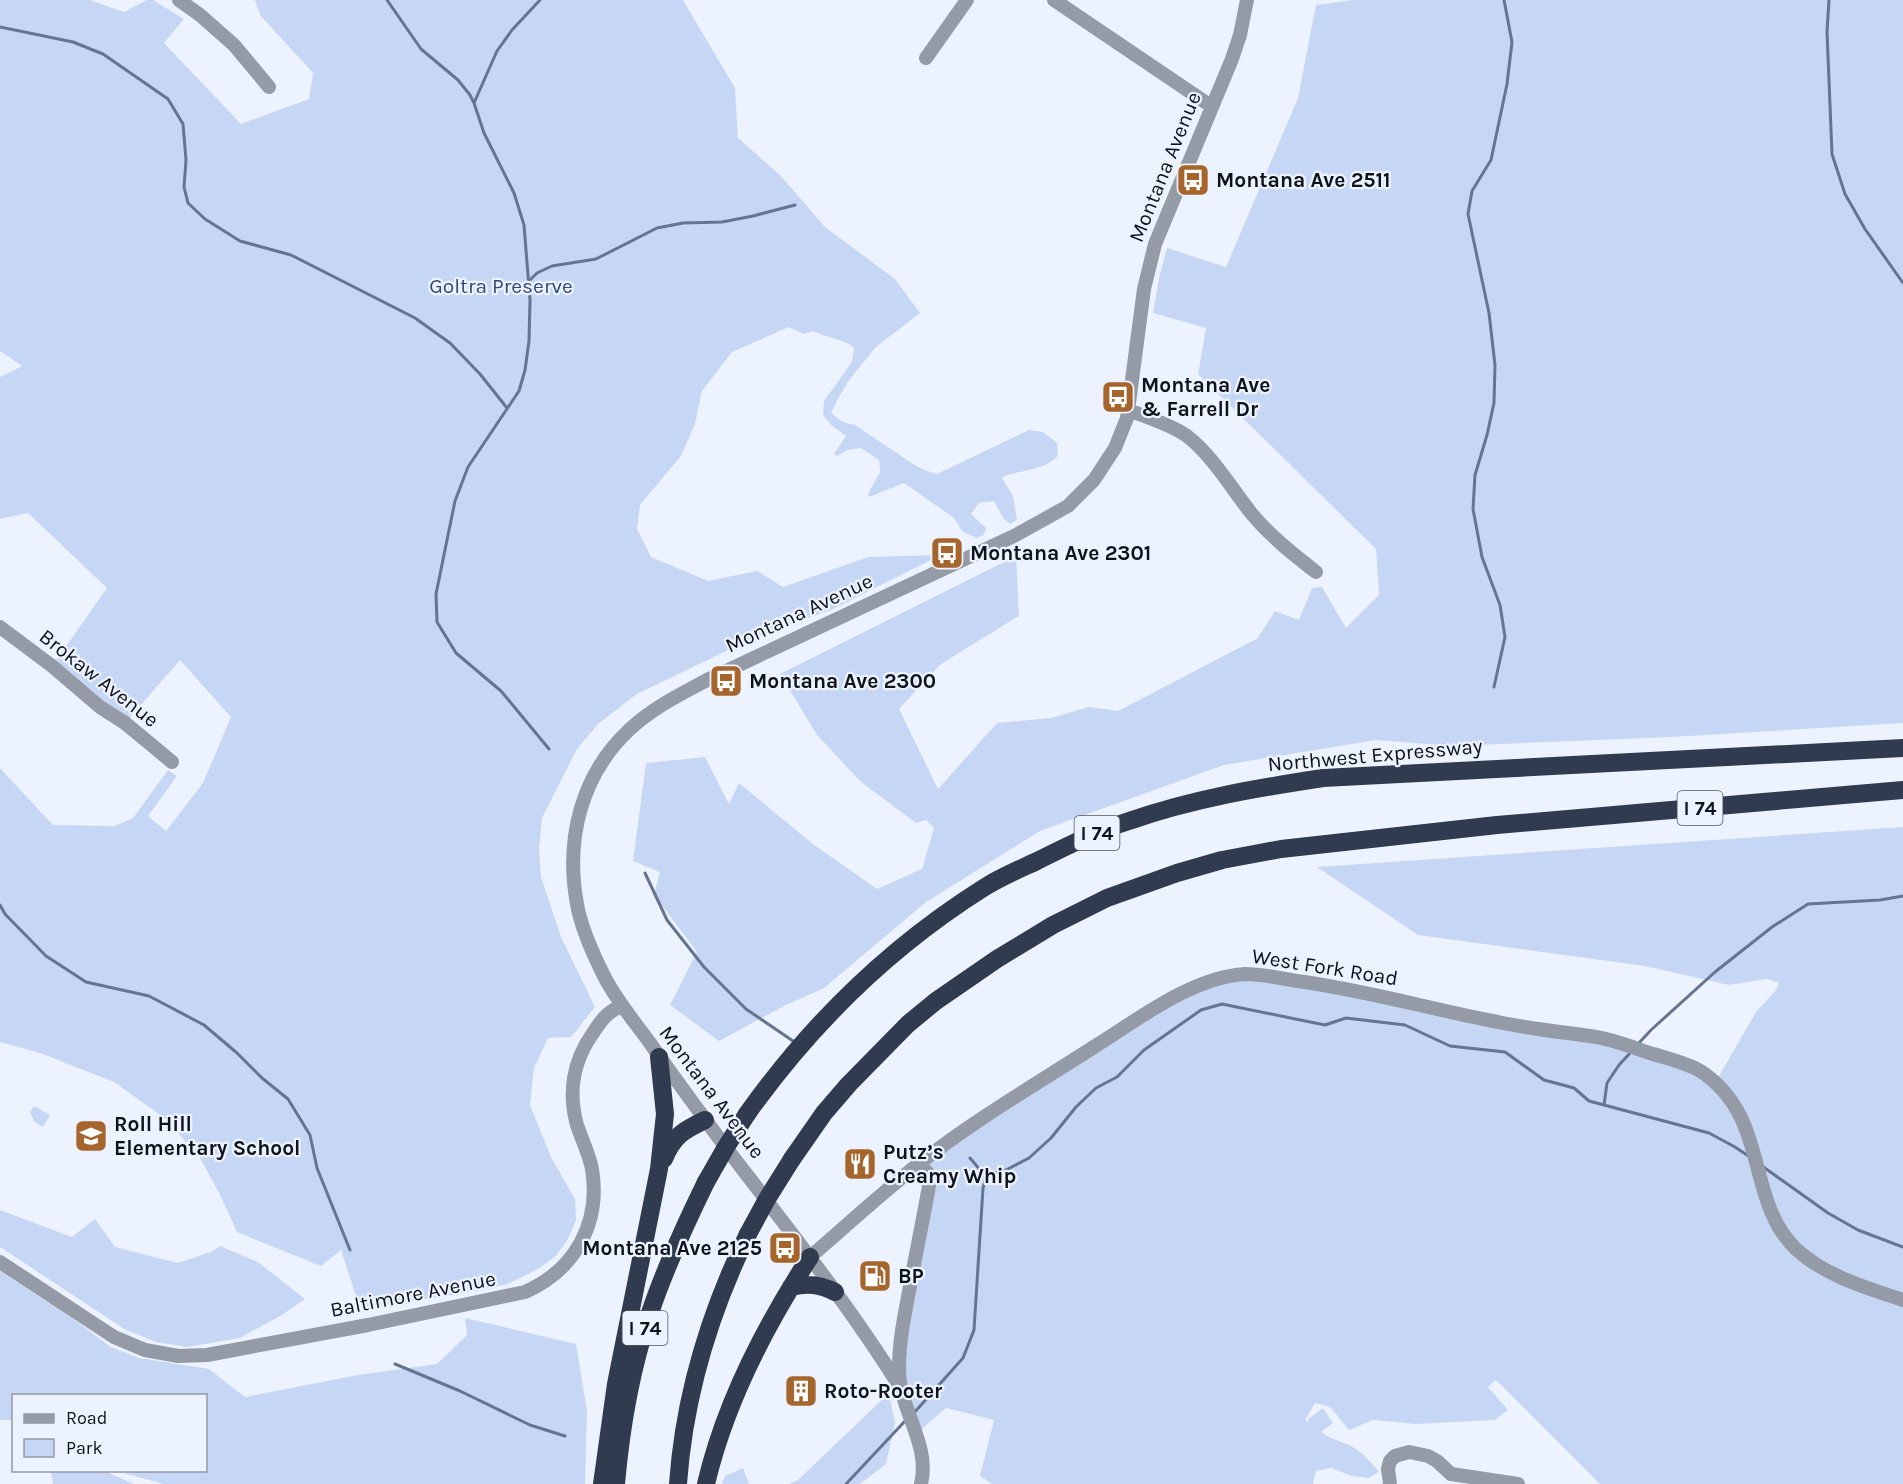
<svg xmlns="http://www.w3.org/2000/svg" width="1903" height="1484" viewBox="0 0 1903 1484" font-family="Karla,sans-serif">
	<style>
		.green { fill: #c6d7f6 }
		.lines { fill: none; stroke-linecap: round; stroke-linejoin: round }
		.stream { stroke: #647491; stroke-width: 3 }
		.minor { stroke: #959ba6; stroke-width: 14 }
		.highway { stroke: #303b50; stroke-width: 18 }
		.highway-bridge { stroke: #303b50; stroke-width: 18 }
		.labels { text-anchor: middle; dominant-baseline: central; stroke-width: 4.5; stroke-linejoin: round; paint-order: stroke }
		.shield { fill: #edf3fe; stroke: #51565f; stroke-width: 1.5 }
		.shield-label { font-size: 20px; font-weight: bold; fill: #0e121b }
		.street-label { font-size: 21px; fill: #0e121b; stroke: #edf3fe }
		.poi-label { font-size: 21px; font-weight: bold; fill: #0e121b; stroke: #edf3fe; text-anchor: start }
		.park-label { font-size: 21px; fill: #2f497c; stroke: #edf3fe }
	</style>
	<rect width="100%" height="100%" fill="#edf3fe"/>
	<path class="green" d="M 0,0 L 90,0 L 124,12 L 147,0 L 153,0 L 184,19 L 164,43 L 241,124 L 309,99 L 313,73 L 260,15 L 255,0 L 683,0 L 735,88 L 738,138 L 780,175 L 825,227 L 895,279 L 920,313 L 876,347 L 849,380 L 838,399 L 831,413 L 843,422 L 855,425 L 913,464 L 924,470 L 937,474 L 1029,430 L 1043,432 L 1057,443 L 1058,456 C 1041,473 1021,468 1002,478 L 1013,496 L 1017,520 L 1010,524 L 1003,518 L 994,501 L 979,503 L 971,514 L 986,528 L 984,535 L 976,538 L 962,531 L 954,518 L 904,483 L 869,497 L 868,494 L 880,472 L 879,460 L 861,448 L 848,450 L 837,456 L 834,454 L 846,436 L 831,425 L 823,415 L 824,401 L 852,362 L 854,348 C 845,339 826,338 813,331 L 803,334 L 789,327 L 732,352 L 702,391 L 695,424 L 681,456 L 640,505 L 637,529 L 651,557 L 708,581 L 757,571 L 783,587 L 868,557 L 941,555 L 833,609 L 747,641 L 637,694 L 598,724 L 577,749 L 542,818 L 539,850 L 541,877 L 561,937 L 595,1007 L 571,1037 L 548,1038 L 534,1068 L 530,1105 L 551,1157 L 575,1199 L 576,1220 L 568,1239 L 556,1256 L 538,1269 L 508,1284 L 460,1294 L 396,1303 L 361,1311 L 341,1250 L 321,1266 L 237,1232 L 220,1195 L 199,1156 L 163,1117 L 114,1082 L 40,1053 L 0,1042 L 0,768 L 53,825 L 115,826 L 133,818 L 168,770 L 177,776 L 148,816 L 166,831 L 203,783 L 231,717 L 180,660 L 125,723 L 52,666 L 107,588 L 28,513 L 0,519 L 0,377 L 22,366 L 0,351 Z
		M 1353,0 L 1903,0 L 1903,723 L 1673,737 L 1452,746 L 1376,740 L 1224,765 L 1040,831 L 926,902 L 824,988 L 784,1006 L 719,1041 L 670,1005 L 697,952 L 654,895 L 660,872 L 633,861 L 646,763 L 705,757 L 729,804 L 739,783 L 813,844 L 877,889 L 922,869 L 934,828 L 926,820 L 916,823 L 861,782 L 817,735 L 780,674 L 1016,556 L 1019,616 L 941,664 L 899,709 L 938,789 L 997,723 L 1051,718 L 1089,707 L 1118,711 L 1258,638 L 1275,611 L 1299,620 L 1312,588 L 1322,587 L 1346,628 L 1379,595 L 1376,549 L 1198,374 L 1206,328 L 1153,313 L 1159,278 L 1167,248 L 1226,267 L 1298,98 L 1316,5 Z
		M 1903,827 L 1903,1484 L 1600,1484 L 1496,1380 L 1488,1387 L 1508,1410 L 1495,1420 L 1416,1424 L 1373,1420 L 1349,1430 L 1330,1407 L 1315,1403 L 1305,1420 L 1310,1423 L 1308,1419 L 1323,1408 L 1333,1423 L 1321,1432 C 1330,1439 1341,1441 1351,1446 C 1362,1452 1371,1462 1379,1472 L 1369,1478 L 1352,1476 L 1331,1468 L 1316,1471 L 1313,1484 L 992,1484 L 980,1476 L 994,1420 L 946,1408 L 916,1434 L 900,1387 L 929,1186 L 920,1163 L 1195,987 L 1244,974 L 1582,1036 L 1687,1065 L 1715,1083 L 1756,1012 L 1776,990 L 1779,983 L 1767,979 L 1729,985 L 1645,966 L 1418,935 L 1317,867 Z
		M 34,1106 L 50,1115 L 43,1127 L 34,1121 L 30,1112 Z
		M 0,1210 L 72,1237 L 95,1219 L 115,1247 L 178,1263 L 213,1251 L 220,1246 L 258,1262 L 305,1299 L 282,1315 L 240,1338 L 187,1347 L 156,1342 L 126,1330 L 0,1247 Z
		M 0,1271 L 72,1318 L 111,1347 L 139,1358 L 209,1369 L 245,1397 L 358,1375 L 437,1364 L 467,1335 L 465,1318 L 576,1344 L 587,1411 L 585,1484 L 164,1484 L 127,1474 L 123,1471 L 206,1470 L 206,1396 L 14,1396 L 13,1420 L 0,1420 Z
		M 889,1393 L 895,1423 L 886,1464 L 860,1484 L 789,1484 L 798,1480 Z
		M 743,1468 L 749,1484 L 722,1484 L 725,1476 Z
		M 51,1471 L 108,1471 L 111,1474 L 134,1484 L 53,1484 Z"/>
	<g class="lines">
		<path class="stream" d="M 387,0 L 421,49 L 458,80 L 470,95 L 474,103 L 484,133 L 514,193 L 524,225 L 530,300 L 529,341 L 525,370 L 519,391 L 468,467 L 455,501 L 436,594 L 437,622 L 456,653 L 501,691 L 549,749
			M 1829,0 L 1827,32 L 1832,154 L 1845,194 L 1865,229 L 1903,283
			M 0,27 L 73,42 L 103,54 L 168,99 L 183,124 L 186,160 L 184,187 L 188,203 L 205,219 L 240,241 L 291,255 L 415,318 L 450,343 L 480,374 L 507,408
			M 474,103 L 497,51 L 512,30 L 540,0
			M 530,280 L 537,273 L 552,266 L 596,259 L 657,228 L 683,223 L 722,222 L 753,216 L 795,205
			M 1494,687 L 1505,637 L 1500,605 L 1482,557 L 1473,509 L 1475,475 L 1487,435 L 1494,403 L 1495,365 L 1489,313 L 1468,214 L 1472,191 L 1491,160 L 1507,84 L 1512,42 L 1504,0
			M 645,873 L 667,920 L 704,967 L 746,1009 L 793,1041
			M 0,905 L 5,914 L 46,956 L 86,982 L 149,996 L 204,1025 L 237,1053 L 262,1078 L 288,1099 L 310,1135 L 317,1168 L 350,1250
			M 1638,1044 L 1651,1030 L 1715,972 L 1772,927 L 1808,904 L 1880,900 L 1903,896
			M 1604,1105 L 1607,1083 L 1619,1065 L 1632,1051
			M 970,1158 L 986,1177
			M 1762,1166 L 1828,1213 L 1858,1230 L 1903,1247
			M 395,1364 L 460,1391 L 530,1425 L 565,1436
			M 913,1414 L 963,1358 L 974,1330 L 983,1188 L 986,1177 L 994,1173 L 1006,1170 L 1029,1158 L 1051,1138 L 1076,1107 L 1096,1088 L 1117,1077 L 1144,1050 L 1201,1010 L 1222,1004 L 1325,1025 L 1346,1018 L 1405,1025 L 1450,1046 L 1505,1052 L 1544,1080 L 1574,1088 L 1589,1101 L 1709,1133 L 1735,1147 L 1750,1157
			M 846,1484 L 906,1420"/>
		<path class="minor" d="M 179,0 L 200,15 L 234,45 L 269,87
			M 1054,0 L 1211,106
			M 926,58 L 967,0
			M 1129,410 C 1148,418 1170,424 1187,436 C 1212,455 1232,489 1251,513 C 1270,536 1293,554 1316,572
			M 0,627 L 52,666 L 100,707 L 125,723 L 172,762
			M 920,1163 L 927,1172 L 929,1186 C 923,1220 916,1253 910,1286 C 905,1313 899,1340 899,1368 C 898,1408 931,1444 921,1484
			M 810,1257 C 847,1225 883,1192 921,1162 C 976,1119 1038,1083 1097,1045 C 1140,1018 1193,977 1245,974 C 1262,974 1280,978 1297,981 C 1365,990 1430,1009 1498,1022 C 1530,1029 1563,1032 1596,1037 C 1615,1040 1634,1048 1653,1054 C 1669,1059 1688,1063 1702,1072 C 1770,1118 1745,1200 1796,1249 C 1825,1276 1867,1288 1903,1300
			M 0,1262 L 114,1337 L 145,1350 L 178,1356 L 207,1355 L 368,1325 L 525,1292 C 575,1270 601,1223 592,1169 C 589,1154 582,1140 577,1125 C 568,1093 573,1061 593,1033 C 597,1027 601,1020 607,1015 C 611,1011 617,1008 622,1005
			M 900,1387 C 848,1304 787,1227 727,1149 C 701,1114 675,1079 650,1043 C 634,1021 616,1000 604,976 C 593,954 581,928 577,904 C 565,840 581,775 629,730 C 652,708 681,694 709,679 L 1016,535 L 1068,506 L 1094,480 L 1115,448 L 1127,418 L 1144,289 L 1155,244 L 1232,59 L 1240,35 L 1247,0
			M 1390,1484 L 1388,1469 L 1390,1461 L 1395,1456 L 1409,1452 L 1428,1456 L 1437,1461 L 1451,1474 L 1518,1484"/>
		<path class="highway" d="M 747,1114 C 811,1024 891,946 985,887 C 1001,877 1020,869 1037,861 C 1067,846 1097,831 1129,821 C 1192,799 1257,788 1323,778 L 1903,748
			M 664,1159 C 673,1136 684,1130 705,1120
			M 792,1159 L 824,1113 L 849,1084 L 908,1024 L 936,1001 L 997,959 L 1053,925 L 1107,898 L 1177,873 L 1222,860 L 1281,849 L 1497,825 L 1903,790
			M 791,1287 C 807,1283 820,1284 835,1292
			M 602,1484 L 616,1384 L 659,1169 L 665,1114 L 659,1057
			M 616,1484 C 621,1427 631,1368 650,1313 C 665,1268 685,1225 706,1182
			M 678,1484 C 684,1398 710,1312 748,1234
			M 706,1484 C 725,1403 765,1326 810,1257"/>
		<path class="highway-bridge" d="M 706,1182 L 726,1147 L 747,1114
			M 748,1234 L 767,1199 L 792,1159"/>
	</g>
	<defs>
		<g id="bus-square" transform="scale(1.725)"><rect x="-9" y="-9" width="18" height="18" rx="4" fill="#a5652d" stroke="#edf3fe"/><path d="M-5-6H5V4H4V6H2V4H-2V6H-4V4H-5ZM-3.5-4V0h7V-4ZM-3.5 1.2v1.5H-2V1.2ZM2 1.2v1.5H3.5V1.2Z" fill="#fff"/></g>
		<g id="school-square" transform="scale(1.725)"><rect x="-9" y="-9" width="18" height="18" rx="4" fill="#a5652d" stroke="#edf3fe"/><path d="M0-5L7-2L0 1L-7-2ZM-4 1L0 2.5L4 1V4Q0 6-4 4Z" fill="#fff"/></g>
		<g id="restaurant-square" transform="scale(1.725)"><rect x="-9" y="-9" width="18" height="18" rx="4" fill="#a5652d" stroke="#edf3fe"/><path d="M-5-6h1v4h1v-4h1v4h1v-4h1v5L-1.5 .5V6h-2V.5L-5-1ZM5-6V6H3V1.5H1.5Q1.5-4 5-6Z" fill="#fff"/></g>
		<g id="fuel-square" transform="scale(1.725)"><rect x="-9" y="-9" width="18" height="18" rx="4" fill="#a5652d" stroke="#edf3fe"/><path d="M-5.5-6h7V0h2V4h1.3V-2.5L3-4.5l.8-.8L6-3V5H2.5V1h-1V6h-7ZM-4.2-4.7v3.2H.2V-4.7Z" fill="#fff"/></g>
		<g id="building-square" transform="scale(1.725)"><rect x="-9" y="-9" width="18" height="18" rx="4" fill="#a5652d" stroke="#edf3fe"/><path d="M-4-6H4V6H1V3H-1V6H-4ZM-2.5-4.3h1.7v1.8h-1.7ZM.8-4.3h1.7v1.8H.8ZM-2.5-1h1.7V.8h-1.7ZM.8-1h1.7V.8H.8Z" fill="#fff"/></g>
	</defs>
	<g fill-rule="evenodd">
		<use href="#bus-square" x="1193" y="180"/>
		<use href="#bus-square" x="1118" y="397"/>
		<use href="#bus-square" x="947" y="553"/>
		<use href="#bus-square" x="726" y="681"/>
		<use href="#school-square" x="91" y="1136"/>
		<use href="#restaurant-square" x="860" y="1164"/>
		<use href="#bus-square" x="785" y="1248"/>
		<use href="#fuel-square" x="875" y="1276"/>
		<use href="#building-square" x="801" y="1391"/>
	</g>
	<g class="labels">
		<g class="shield">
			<rect x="1677.5" y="791" width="45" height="34" rx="4.5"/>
			<rect x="1074.5" y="816" width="45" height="34" rx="4.5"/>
			<rect x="622.5" y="1311" width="45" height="34" rx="4.5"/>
		</g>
		<g class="shield-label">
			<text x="1700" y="808">I 74</text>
			<text x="1097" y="833">I 74</text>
			<text x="645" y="1328">I 74</text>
		</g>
		<g class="street-label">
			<text transform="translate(1165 167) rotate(-68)">Montana Avenue</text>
			<text transform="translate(799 613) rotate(-25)">Montana Avenue</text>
			<text transform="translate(99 678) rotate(38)">Brokaw Avenue</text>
			<text transform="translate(1375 755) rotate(-5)">Northwest Expressway</text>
			<text transform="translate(1325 967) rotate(9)">West Fork Road</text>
			<text transform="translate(712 1092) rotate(53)">Montana Avenue</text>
			<text transform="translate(413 1294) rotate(-11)">Baltimore Avenue</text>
		</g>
		<g class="poi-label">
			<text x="1216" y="180">Montana Ave 2511</text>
			<text x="1141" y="385">Montana Ave<tspan x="1141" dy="24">&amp; Farrell Dr</tspan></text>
			<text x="970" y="553">Montana Ave 2301</text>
			<text x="749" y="681">Montana Ave 2300</text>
			<text x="114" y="1124">Roll Hill<tspan x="114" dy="24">Elementary School</tspan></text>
			<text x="883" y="1152">Putz’s<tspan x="883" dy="24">Creamy Whip</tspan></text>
			<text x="762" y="1248" text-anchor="end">Montana Ave 2125</text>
			<text x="898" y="1276">BP</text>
			<text x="824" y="1391">Roto-Rooter</text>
		</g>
		<g class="park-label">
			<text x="501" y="286">Goltra Preserve</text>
		</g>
	</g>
	<rect x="12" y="1394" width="195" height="78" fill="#edf3fe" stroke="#9499a3" stroke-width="1.5"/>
	<rect x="24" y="1414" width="30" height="9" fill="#959ba6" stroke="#9499a3" stroke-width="1.5"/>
	<text x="66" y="1424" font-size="18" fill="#0e121b">Road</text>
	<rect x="24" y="1439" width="30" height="18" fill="#c6d7f6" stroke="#9499a3" stroke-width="1.5"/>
	<text x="66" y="1454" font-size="18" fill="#0e121b">Park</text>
</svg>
